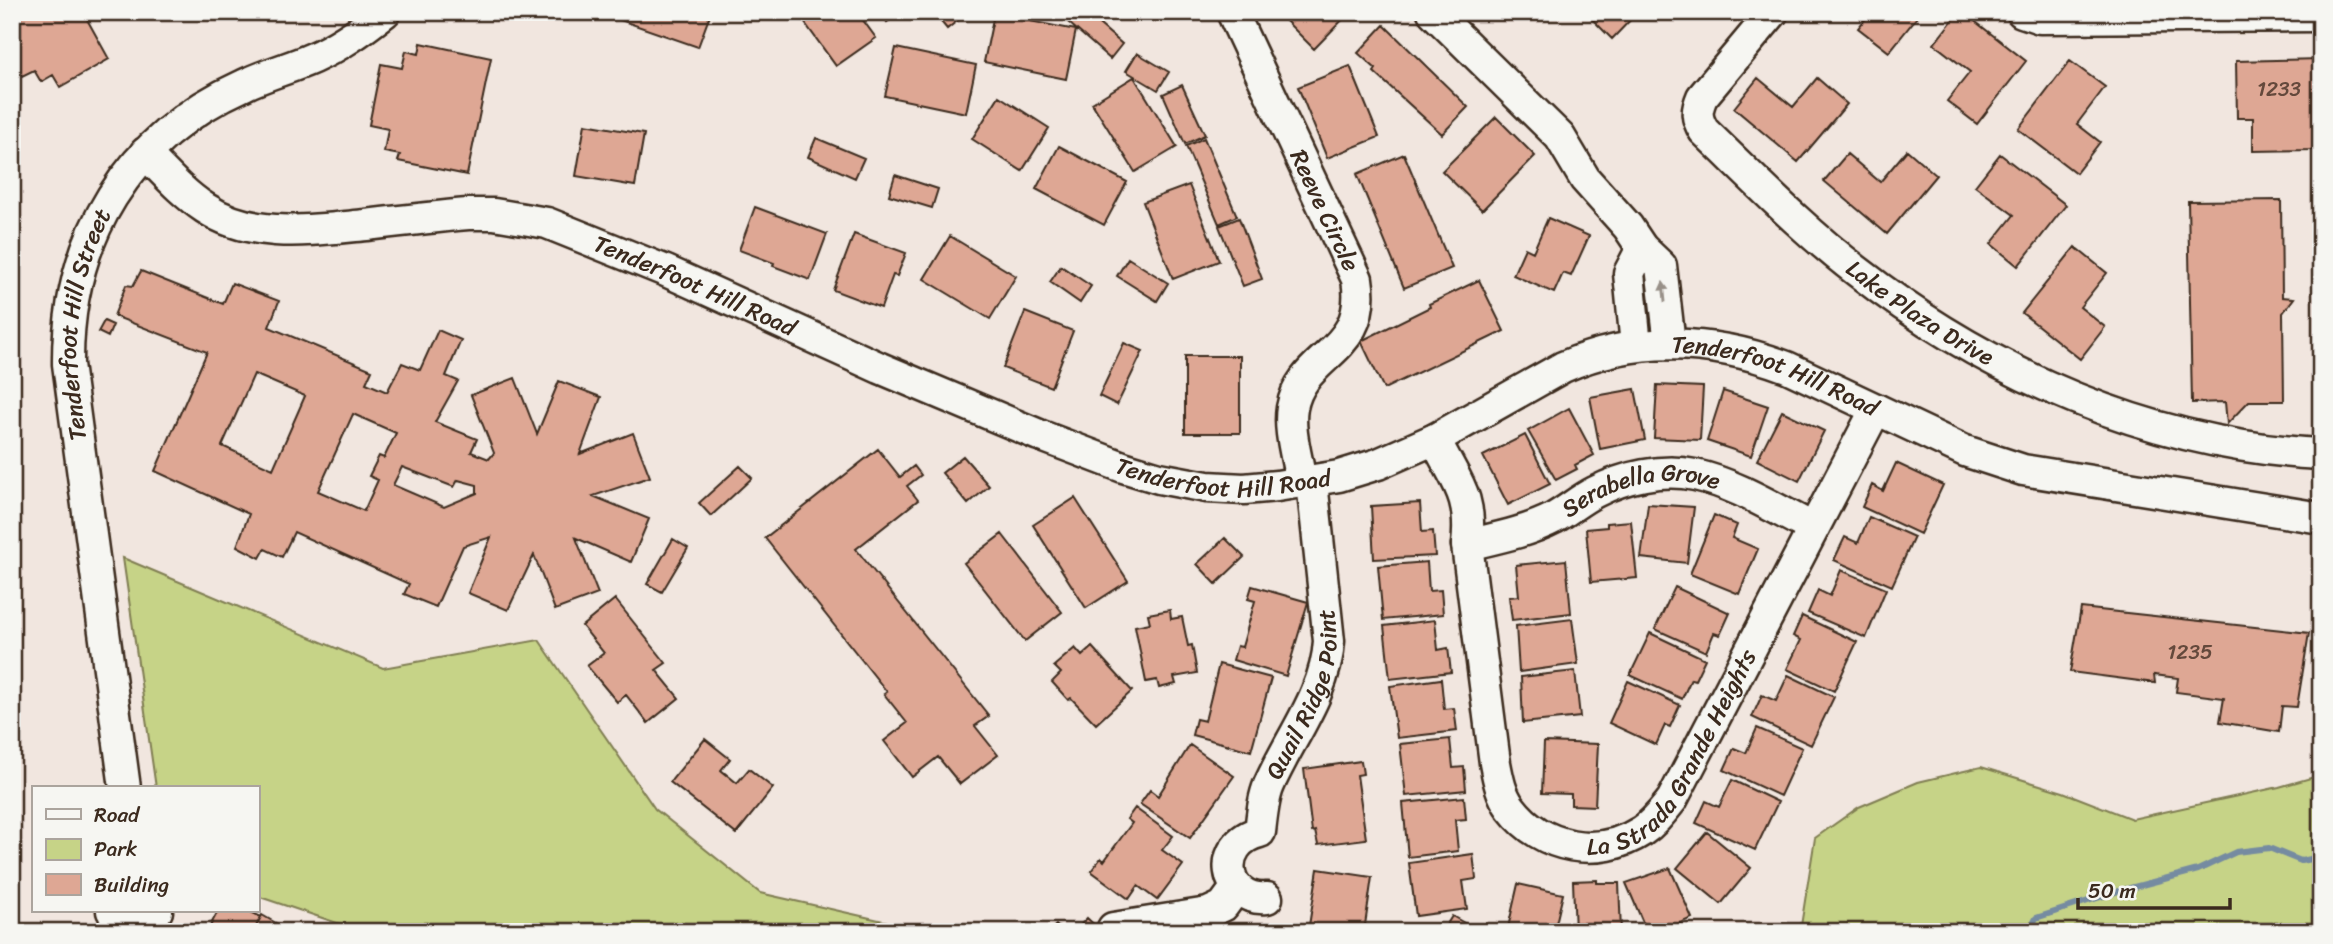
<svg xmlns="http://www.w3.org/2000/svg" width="2333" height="944" viewBox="0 0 2333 944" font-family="Sriracha,sans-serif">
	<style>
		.green { fill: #c6d387; stroke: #807e52; stroke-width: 2 }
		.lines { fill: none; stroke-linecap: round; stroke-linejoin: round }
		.stream { stroke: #758ba1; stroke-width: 6 }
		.building { fill: #dea794; stroke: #3b2a1e; stroke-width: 2; fill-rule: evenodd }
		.minor-casing { stroke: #3b2a1e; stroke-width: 35 }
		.minor { stroke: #f6f6f2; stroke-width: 30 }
		.oneway { fill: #989088 }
		.labels { text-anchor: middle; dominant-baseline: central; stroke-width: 6; stroke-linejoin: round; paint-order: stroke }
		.number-label { font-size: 21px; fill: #64493c }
		.street-label { font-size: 24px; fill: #3b2a1e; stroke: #f6f6f2 }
	</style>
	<rect width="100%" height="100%" fill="#f1e6df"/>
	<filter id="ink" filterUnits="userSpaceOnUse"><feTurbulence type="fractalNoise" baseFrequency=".0143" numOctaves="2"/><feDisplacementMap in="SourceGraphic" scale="14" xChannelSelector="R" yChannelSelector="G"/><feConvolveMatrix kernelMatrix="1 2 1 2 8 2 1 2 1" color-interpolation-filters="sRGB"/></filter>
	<g filter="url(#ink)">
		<path class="green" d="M 123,558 L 383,668 L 539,640 L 655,809 L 760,893 L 932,932 L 357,932 L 346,926 L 257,896 L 257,788 L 156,788 Z
			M 1981,767 L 2063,792 L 2132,819 L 2279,787 L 2321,775 L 2321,932 L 1800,932 L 1815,838 L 1859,807 L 1918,782 Z"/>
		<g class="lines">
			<path class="stream" d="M 2029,932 L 2036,918 L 2119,891 L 2198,870 L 2236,852 L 2269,848 L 2301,861 L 2321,857"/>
		</g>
		<path class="building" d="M 12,12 L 83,12 L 109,59 L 60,87 L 53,75 L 41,82 L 34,70 L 22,76 L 12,59 Z
			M 623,12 L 711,12 L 698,47 L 620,20 Z
			M 797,12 L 857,12 L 876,38 L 836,66 Z
			M 880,12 L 901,12 L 887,22 Z
			M 933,12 L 959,12 L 962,17 L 947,29 Z
			M 1065,12 L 1085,12 L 1122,44 L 1110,59 L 1061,16 Z
			M 1277,12 L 1350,12 L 1314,49 Z
			M 1585,12 L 1638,12 L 1612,39 Z
			M 1871,12 L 1921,12 L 1889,52 L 1858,28 Z
			M 1959,12 L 1963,12 L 2026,61 L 1977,124 L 1947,101 L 1970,72 L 1934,44 Z
			M 994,14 L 1076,30 L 1066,79 L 984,62 Z
			M 1384,25 L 1468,107 L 1442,134 L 1374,72 L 1376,69 L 1358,53 Z
			M 421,43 L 491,58 L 467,175 L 398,161 L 400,155 L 384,152 L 388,129 L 369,125 L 381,64 L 402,68 L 406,51 L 419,54 Z
			M 896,48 L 976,65 L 966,113 L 885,96 Z
			M 1137,53 L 1169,72 L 1158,90 L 1126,71 Z
			M 2321,59 L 2321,122 L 2315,122 L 2316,150 L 2253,151 L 2253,118 L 2237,118 L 2236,61 Z
			M 2070,61 L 2105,87 L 2077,124 L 2100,142 L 2076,173 L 2018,129 Z
			M 1350,66 L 1379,137 L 1327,158 L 1298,87 Z
			M 1134,77 L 1177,147 L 1135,172 L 1092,103 Z
			M 1758,78 L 1793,107 L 1817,78 L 1847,104 L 1798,162 L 1734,108 Z
			M 1182,85 L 1205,135 L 1185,144 L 1163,94 Z
			M 999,96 L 1049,128 L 1022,171 L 972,139 Z
			M 1496,117 L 1535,156 L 1482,210 L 1442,171 Z
			M 585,124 L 644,134 L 635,186 L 576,176 Z
			M 816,138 L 864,158 L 855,178 L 808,157 Z
			M 1204,138 L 1237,216 L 1219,224 L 1186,146 Z
			M 1059,146 L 1127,182 L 1104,225 L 1036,189 Z
			M 1907,150 L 1936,175 L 1887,234 L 1824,181 L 1847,154 L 1880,182 Z
			M 1404,154 L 1452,268 L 1404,288 L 1357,174 Z
			M 2000,154 L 2066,205 L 2018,266 L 1991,244 L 2014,215 L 1975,186 Z
			M 895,175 L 938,189 L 932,208 L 889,195 Z
			M 1189,185 L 1219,261 L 1173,279 L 1143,202 Z
			M 2281,200 L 2282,297 L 2294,298 L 2283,313 L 2284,401 L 2249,401 L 2227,424 L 2225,402 L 2192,403 L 2188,201 Z
			M 755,207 L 827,234 L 810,280 L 773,266 L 774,263 L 739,250 Z
			M 1239,218 L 1262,279 L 1243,286 L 1219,226 Z
			M 1548,218 L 1589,236 L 1571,276 L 1563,273 L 1554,293 L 1513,275 L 1525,248 L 1533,252 Z
			M 854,234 L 906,253 L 897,276 L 893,275 L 881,308 L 833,290 Z
			M 950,236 L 1016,276 L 990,319 L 924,279 Z
			M 2075,247 L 2107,273 L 2080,307 L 2105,327 L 2080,359 L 2022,313 Z
			M 1128,258 L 1168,283 L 1157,301 L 1117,276 Z
			M 1061,266 L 1091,286 L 1080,303 L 1050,282 Z
			M 141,271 L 223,304 L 232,283 L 279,301 L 269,327 L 372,370 L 366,383 L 387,392 L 402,363 L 420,370 L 438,330 L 461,340 L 446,376 L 458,381 L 435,422 L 477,439 L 471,452 L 489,459 L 494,453 L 471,395 L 515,378 L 537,434 L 559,381 L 601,397 L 580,454 L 633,433 L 650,477 L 593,496 L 649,519 L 631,562 L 576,538 L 598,594 L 555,610 L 534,555 L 508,610 L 468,593 L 491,537 L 463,546 L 436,607 L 404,594 L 409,584 L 294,532 L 282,557 L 265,549 L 260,558 L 237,546 L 249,514 L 155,471 L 207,352 L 114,316 L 126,285 L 133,286 ZM 254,374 L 305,396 L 273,469 L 222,446 ZM 353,414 L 396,433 L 384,458 L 379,456 L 369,476 L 378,480 L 364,511 L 318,491 ZM 402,467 L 454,487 L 458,480 L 477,485 L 477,493 L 444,507 L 393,485 Z
			M 1479,280 L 1504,331 L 1384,389 L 1361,341 L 1430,307 L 1429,304 Z
			M 1025,312 L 1073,331 L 1051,387 L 1003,368 Z
			M 104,321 L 113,325 L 108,337 L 98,332 Z
			M 1124,343 L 1143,351 L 1117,405 L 1099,396 Z
			M 1185,356 L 1240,356 L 1240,433 L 1185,433 Z
			M 1657,385 L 1703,387 L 1700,440 L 1654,438 Z
			M 1635,389 L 1645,440 L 1600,449 L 1590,397 Z
			M 1723,391 L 1768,406 L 1751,456 L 1707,441 Z
			M 1569,408 L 1594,455 L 1575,465 L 1577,469 L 1556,480 L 1528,431 Z
			M 1782,411 L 1824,431 L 1799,481 L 1757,460 Z
			M 1525,435 L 1550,484 L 1508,505 L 1483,456 Z
			M 878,449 L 900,477 L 914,466 L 921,475 L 907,486 L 918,500 L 856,549 L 989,716 L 975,726 L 998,755 L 960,784 L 938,757 L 912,777 L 884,741 L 907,723 L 884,694 L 887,692 L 765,538 Z
			M 963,456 L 989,486 L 968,504 L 942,473 Z
			M 1896,463 L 1943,485 L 1920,534 L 1862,507 L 1872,485 L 1883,491 Z
			M 740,466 L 752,478 L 711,516 L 699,503 Z
			M 1075,498 L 1128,581 L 1086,608 L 1033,525 Z
			M 1420,503 L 1422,532 L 1433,531 L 1435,556 L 1374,559 L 1371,506 Z
			M 1648,504 L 1694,507 L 1687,563 L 1641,558 Z
			M 1714,515 L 1737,525 L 1732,538 L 1758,549 L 1739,594 L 1690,574 Z
			M 1869,517 L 1914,537 L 1892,586 L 1834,560 L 1845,537 L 1858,543 Z
			M 1631,521 L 1637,578 L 1591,582 L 1586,529 L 1607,527 L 1607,523 Z
			M 1002,534 L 1062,612 L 1025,641 L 964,563 Z
			M 1225,538 L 1244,557 L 1216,584 L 1197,564 Z
			M 673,539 L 688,548 L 662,592 L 647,584 Z
			M 1566,560 L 1571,613 L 1512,620 L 1509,597 L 1519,596 L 1516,565 Z
			M 1427,562 L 1429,591 L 1441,590 L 1443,614 L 1383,620 L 1378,566 Z
			M 1841,570 L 1886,589 L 1866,638 L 1808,613 L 1818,590 L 1830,596 Z
			M 1252,586 L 1308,602 L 1286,676 L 1233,660 L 1237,646 L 1242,647 L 1255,601 L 1248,599 Z
			M 1675,587 L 1730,613 L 1720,635 L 1714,633 L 1706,652 L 1655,629 Z
			M 615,599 L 666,663 L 656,670 L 679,698 L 648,723 L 626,695 L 617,702 L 587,666 L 604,653 L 582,626 Z
			M 2081,608 L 2309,633 L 2297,707 L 2282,706 L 2279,732 L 2220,722 L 2224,698 L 2176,692 L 2178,678 L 2154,675 L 2155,683 L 2070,672 Z
			M 1170,610 L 1171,619 L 1182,617 L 1188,646 L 1192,645 L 1197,673 L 1174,677 L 1176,684 L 1159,688 L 1157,680 L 1146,682 L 1135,626 L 1150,623 L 1148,614 Z
			M 1802,616 L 1857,642 L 1834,691 L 1787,669 L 1801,640 L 1793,636 Z
			M 1572,619 L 1578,664 L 1519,672 L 1516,626 Z
			M 1435,620 L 1438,650 L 1448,648 L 1451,672 L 1390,679 L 1384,626 Z
			M 1650,633 L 1705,659 L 1695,680 L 1691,679 L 1682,699 L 1630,675 Z
			M 1092,647 L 1132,691 L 1096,724 L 1071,698 L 1068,700 L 1052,682 L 1061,673 L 1054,666 L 1075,648 L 1082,656 Z
			M 1219,664 L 1271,678 L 1251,751 L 1192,735 L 1196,719 L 1205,721 Z
			M 1575,671 L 1580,717 L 1523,723 L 1521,677 Z
			M 1788,675 L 1834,697 L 1811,745 L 1752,717 L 1762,695 L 1776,701 Z
			M 1441,679 L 1444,709 L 1454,708 L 1457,731 L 1397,738 L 1390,686 Z
			M 1628,681 L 1680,705 L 1670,727 L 1665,725 L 1656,745 L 1609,723 Z
			M 1757,728 L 1802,748 L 1780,796 L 1724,770 L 1734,748 L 1746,753 Z
			M 705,739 L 730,759 L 721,770 L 737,783 L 749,769 L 773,788 L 736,834 L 670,782 Z
			M 1450,739 L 1453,768 L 1464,767 L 1466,790 L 1406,796 L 1400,744 Z
			M 1544,742 L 1598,744 L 1595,806 L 1571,805 L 1571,794 L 1542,793 Z
			M 1190,745 L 1234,776 L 1190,838 L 1140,804 L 1150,790 L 1158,796 Z
			M 1361,761 L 1363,774 L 1357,775 L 1366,839 L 1318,845 L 1315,831 L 1312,832 L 1304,769 Z
			M 1732,780 L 1778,802 L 1755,850 L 1696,823 L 1706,801 L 1719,807 Z
			M 1464,797 L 1466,819 L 1455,820 L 1458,851 L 1408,857 L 1403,803 Z
			M 1135,808 L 1173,836 L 1162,850 L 1183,865 L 1157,900 L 1138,886 L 1129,899 L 1091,871 L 1101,858 L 1104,861 L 1132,823 L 1127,819 Z
			M 1707,832 L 1751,868 L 1721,904 L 1677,868 Z
			M 1473,854 L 1476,879 L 1463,881 L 1467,909 L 1416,916 L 1409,863 Z
			M 1670,868 L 1692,918 L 1660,932 L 1647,932 L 1626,883 Z
			M 1318,869 L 1372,877 L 1364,932 L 1308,932 Z
			M 1597,880 L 1597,883 L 1619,883 L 1621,932 L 1575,932 L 1573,881 Z
			M 1518,884 L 1563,894 L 1554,932 L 1507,932 Z
			M 218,911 L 249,911 L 261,917 L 253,932 L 207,932 Z
			M 262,915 L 286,929 L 285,932 L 253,932 Z
			M 1452,916 L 1480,932 L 1442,932 Z
			M 1087,918 L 1102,932 L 1074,932 Z
			M 289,925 L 302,932 L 285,932 Z
			M 1056,925 L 1063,932 L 1049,932 Z"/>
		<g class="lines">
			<g class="minor-casing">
				<g id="minor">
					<path id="s1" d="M 1232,12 L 1357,279 C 1369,354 1302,352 1292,408 C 1288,431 1298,460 1301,483"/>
					<path d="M 1433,12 L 1560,137 L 1585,179 L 1628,227 L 1642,248 L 1661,266 L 1670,344"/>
					<path id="s2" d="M 1773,12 L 1702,97 C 1696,111 1696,118 1704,131 C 1754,179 1802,229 1857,271 C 1989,374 2152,446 2321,454"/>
					<path d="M 2022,12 L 2040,18 L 2321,16"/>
					<path id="s3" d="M 145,153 C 164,172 182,193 205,208 C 253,240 312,230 366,225 C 400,221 434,217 468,214 L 494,214 L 547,223 L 666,271 L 880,368 L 1039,435 L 1123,467 L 1159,478 L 1207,487 L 1244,489 L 1277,486 L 1339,476 L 1378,464 L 1435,439 L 1563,367 C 1636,335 1713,339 1787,367 L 1965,451 L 2023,470 L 2321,518"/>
					<path d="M 1636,346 L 1629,273 L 1642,248"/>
					<path id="s4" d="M 1435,439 C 1455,481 1473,494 1467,545 L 1495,763 C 1498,779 1501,795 1511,808 C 1542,849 1599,859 1642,831 C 1654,823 1663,811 1672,800 L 1876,409"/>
					<path id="s5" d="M 1467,545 C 1496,538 1527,532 1554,518 C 1568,510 1581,499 1595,492 C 1624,477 1662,468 1695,475 C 1736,484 1775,509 1813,528"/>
					<path id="s6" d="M 125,788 L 68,364 C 67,238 128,137 244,85 C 266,74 291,68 313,58 C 340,46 362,30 385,12"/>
					<path id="s7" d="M 1267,898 C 1223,902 1214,843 1260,832 C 1262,816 1263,799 1269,785 C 1290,737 1326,694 1329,641 L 1312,482"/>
					<path d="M 112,911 L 126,924 C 138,924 151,923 157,911"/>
					<path d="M 1113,928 L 1208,913 L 1223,906 L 1237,887"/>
				</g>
			</g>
			<use href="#minor" class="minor"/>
		</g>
		<defs><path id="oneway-solid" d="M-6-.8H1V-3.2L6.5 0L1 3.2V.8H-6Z" transform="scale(1.75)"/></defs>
		<use class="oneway" href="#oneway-solid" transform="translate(1664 292) rotate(-96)"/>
	</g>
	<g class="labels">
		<g class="number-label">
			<text x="2279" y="89">1233</text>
			<text x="2190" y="652">1235</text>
		</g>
		<g class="street-label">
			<text stroke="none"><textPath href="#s1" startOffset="219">Reeve Circle</textPath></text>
			<text stroke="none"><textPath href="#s3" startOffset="590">Tenderfoot Hill Road</textPath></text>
			<text stroke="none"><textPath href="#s2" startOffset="430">Lake Plaza Drive</textPath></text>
			<text stroke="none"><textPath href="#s6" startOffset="469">Tenderfoot Hill Street</textPath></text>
			<text stroke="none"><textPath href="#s3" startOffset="1745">Tenderfoot Hill Road</textPath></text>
			<text stroke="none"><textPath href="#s3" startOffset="1157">Tenderfoot Hill Road</textPath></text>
			<text stroke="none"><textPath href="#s5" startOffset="186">Serabella Grove</textPath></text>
			<text stroke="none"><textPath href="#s7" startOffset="252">Quail Ridge Point</textPath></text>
			<text stroke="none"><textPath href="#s4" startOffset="604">La Strada Grande Heights</textPath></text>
		</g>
	</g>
	<rect width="2333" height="944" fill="none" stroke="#f6f6f2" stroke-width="42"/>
	<rect x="21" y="21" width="2291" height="902" fill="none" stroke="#3b2a1e" stroke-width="2.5" filter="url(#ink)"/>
	<rect x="32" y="786" width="228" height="126" fill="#f6f6f2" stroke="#aba49d" stroke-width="2"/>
	<rect x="46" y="809" width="35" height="10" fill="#f6f6f2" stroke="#aba49d" stroke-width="2"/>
	<text x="94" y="822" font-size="21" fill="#3b2a1e">Road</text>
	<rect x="46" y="839" width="35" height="21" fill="#c6d387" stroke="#aba49d" stroke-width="2"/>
	<text x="94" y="856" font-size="21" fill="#3b2a1e">Park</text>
	<rect x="46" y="874" width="35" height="21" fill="#dea794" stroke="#aba49d" stroke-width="2"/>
	<text x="94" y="892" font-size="21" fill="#3b2a1e">Building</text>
	<path d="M2078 898v10h152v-10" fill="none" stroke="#3b2a1e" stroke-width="3.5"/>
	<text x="2088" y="898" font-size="21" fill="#3b2a1e" stroke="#f6f6f2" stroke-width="5" paint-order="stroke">50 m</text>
</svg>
